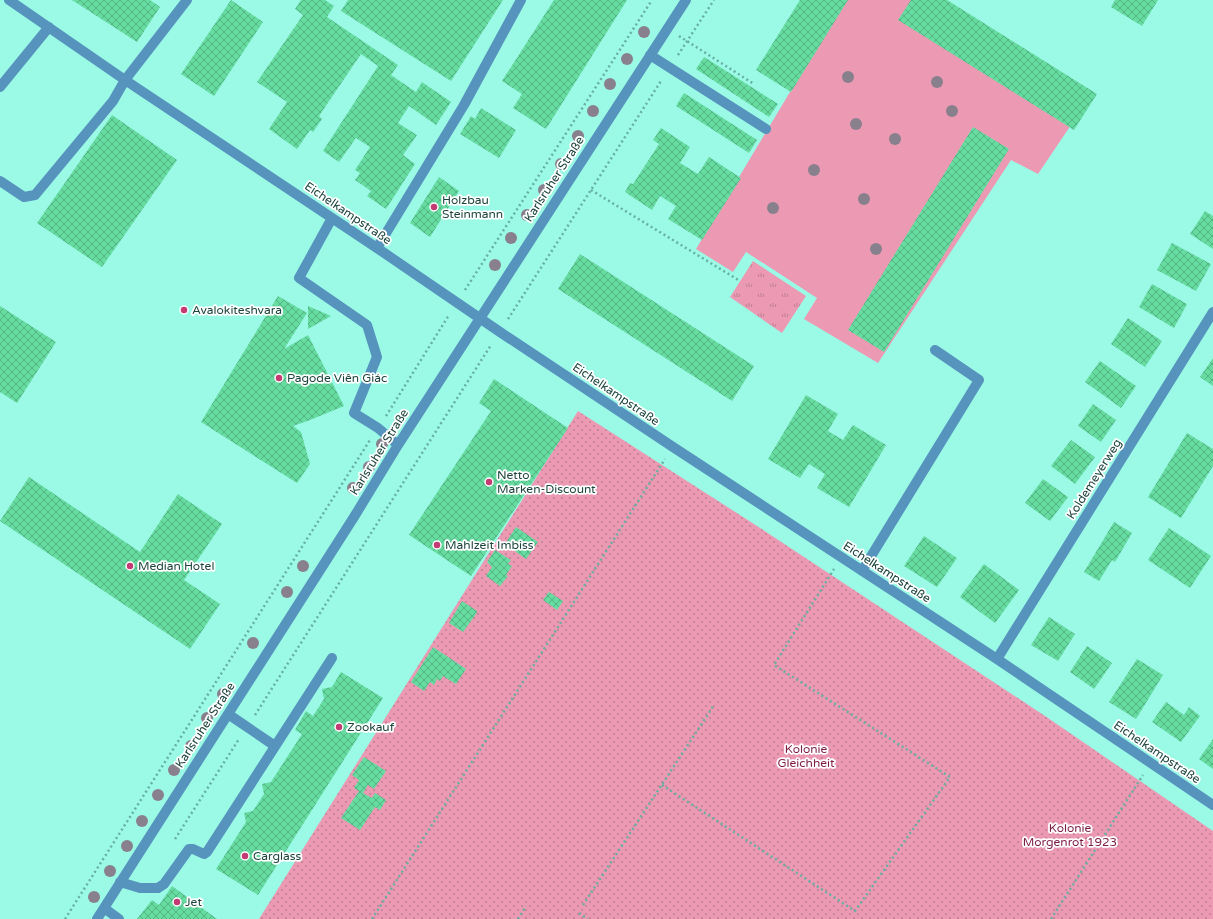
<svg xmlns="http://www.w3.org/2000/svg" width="1213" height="919" viewBox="0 0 1213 919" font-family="'Varela Round',sans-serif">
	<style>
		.grass { fill: #ec99b3 }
		.park { fill: url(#park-tufts) }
		.garden { fill: url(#garden-dots) }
		.building { fill: url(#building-cross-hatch) }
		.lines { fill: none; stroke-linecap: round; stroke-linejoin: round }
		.path { stroke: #67afa0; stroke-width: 2.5; stroke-dasharray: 2 3; stroke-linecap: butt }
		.minor { stroke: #5694bd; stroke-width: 10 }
		.tree { fill: #89808d }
		.poi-dot { fill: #c43b74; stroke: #fff; stroke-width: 1.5 }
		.labels { text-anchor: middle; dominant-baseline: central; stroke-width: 3.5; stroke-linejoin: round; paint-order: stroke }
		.street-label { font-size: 12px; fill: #1d453d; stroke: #fff }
		.poi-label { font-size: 12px; fill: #1d453d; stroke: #fff; text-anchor: start }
		.park-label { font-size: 12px; fill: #7b1c45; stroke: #fff }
	</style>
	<defs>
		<pattern id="park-tufts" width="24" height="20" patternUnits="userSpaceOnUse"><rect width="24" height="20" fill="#ec99b3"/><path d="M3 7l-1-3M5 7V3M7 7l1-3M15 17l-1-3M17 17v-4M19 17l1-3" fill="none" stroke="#bf7f93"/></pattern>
		<pattern id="garden-dots" width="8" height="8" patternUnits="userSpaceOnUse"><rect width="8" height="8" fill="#ec99b3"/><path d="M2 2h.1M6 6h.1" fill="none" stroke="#bf7f93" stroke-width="1.8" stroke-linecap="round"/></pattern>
		<pattern id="building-cross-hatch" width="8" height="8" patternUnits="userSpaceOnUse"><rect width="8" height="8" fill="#66dca1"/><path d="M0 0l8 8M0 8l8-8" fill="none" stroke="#53b484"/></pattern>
	</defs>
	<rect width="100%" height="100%" fill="#9bfae6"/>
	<path class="grass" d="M 845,0 L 920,0 L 1073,122 L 1038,174 L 1011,160 L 878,363 L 804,319 L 817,298 L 746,252 L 733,272 L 696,249 Z"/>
	<path class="park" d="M 753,261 L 806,296 L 782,333 L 730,297 Z"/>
	<path class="garden" d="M 578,411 L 757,526 L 1045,716 L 1213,831 L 1213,919 L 259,919 Z"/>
	<path class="building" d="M 72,0 L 150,0 L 160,7 L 137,42 Z
		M 231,0 L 263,22 L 214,96 L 181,74 Z
		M 301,0 L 325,0 L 334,6 L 327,17 L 398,65 L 391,75 L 416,92 L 422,82 L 451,102 L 436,125 L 409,106 L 398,123 L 417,135 L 403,155 L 415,164 L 386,209 L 367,196 L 371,191 L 355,180 L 360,173 L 355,170 L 370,147 L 356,138 L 339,162 L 323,151 L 378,66 L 361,54 L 319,116 L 322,119 L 313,132 L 310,130 L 297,149 L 269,129 L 287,102 L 257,82 L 303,15 L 295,9 Z
		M 348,0 L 503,0 L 451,81 L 341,11 Z
		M 554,0 L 627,0 L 546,129 L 513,108 L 522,94 L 502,81 Z
		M 800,0 L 848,0 L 791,92 L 756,70 Z
		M 911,0 L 947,0 L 1097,94 L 1074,130 L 898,20 Z
		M 1115,0 L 1158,0 L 1142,26 L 1111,7 Z
		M 704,57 L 778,104 L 769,117 L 696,69 Z
		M 684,93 L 757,140 L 749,153 L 676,106 Z
		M 481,108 L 516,130 L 499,158 L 460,134 L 471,116 L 475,119 Z
		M 112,115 L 177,160 L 102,267 L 37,223 Z
		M 973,127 L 1009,149 L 884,352 L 848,330 Z
		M 661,128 L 690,147 L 680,163 L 698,174 L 709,157 L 741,178 L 702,240 L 668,219 L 676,206 L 660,196 L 652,210 L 625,192 L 630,183 L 633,184 L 659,144 L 653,140 Z
		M 439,177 L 459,191 L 430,237 L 410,223 Z
		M 1205,211 L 1213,216 L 1213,249 L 1190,234 Z
		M 1172,243 L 1211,264 L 1196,291 L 1157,270 Z
		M 580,254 L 754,366 L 732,401 L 558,289 Z
		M 1152,284 L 1187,304 L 1174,328 L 1139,307 Z
		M 278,296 L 307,313 L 284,349 L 308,335 L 344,406 L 310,420 L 293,426 L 301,432 L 310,464 L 297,483 L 201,422 Z
		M 0,306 L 56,342 L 17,403 L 0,392 Z
		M 308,306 L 331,316 L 308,329 Z
		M 1128,318 L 1162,341 L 1145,367 L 1111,344 Z
		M 1213,358 L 1213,386 L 1200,377 Z
		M 1100,361 L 1136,386 L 1121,408 L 1085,382 Z
		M 494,379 L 568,428 L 471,576 L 409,535 L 491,411 L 479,403 Z
		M 806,395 L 838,414 L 828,431 L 843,440 L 853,425 L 886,445 L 849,507 L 817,488 L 825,474 L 809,464 L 800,478 L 768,459 Z
		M 1093,404 L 1116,420 L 1101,442 L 1078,426 Z
		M 1187,433 L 1213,449 L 1213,466 L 1181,518 L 1148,497 Z
		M 1071,440 L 1095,457 L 1075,484 L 1051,466 Z
		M 29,477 L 140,552 L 178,494 L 222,524 L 184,580 L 220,604 L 190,649 L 0,521 Z
		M 1043,479 L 1068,497 L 1050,521 L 1025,503 Z
		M 1114,522 L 1132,533 L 1115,562 L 1112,560 L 1099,581 L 1084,572 Z
		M 516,527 L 538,542 L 526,559 L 505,544 Z
		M 1169,528 L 1211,556 L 1190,588 L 1148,560 Z
		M 924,536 L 957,558 L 937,587 L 904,566 Z
		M 495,550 L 511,560 L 508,564 L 512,566 L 506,575 L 508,576 L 500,586 L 486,576 L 492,567 L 487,562 Z
		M 984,564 L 1019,590 L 995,623 L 960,597 Z
		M 549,592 L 563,601 L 557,610 L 543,600 Z
		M 462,601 L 477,611 L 476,614 L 463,632 L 449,623 Z
		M 1049,617 L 1075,634 L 1058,661 L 1031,645 Z
		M 1087,646 L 1112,663 L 1094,689 L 1070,672 Z
		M 433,647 L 466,669 L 456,684 L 443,676 L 440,681 L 437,679 L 434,685 L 430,682 L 424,691 L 411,682 Z
		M 1137,659 L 1163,675 L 1136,719 L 1109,702 Z
		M 341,672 L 383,698 L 258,895 L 216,869 L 246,822 L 244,813 L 253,811 L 264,794 L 262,784 L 271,782 L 302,734 L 295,730 L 306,711 L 313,716 L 324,699 L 322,689 L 332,687 Z
		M 1166,702 L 1184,715 L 1189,707 L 1200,716 L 1181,742 L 1152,722 Z
		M 1213,739 L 1213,769 L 1199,759 Z
		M 364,757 L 386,771 L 374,789 L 368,785 L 363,793 L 372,798 L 375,793 L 386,800 L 380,810 L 375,807 L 360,830 L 341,818 L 359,791 L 354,788 L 359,780 L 352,775 Z
		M 172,886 L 217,919 L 137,919 L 152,900 L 159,905 Z"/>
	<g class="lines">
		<path class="path" d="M 679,36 L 754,84
			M 678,55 L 714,0
			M 591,190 L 740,281
			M 465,290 L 652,0
			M 508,319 L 661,81
			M 386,416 L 449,315
			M 255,715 L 491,345
			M 662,785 L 855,911 L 950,777 L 774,665 L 834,569
			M 175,839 L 239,739
			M 583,905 L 714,705
			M 579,913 L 588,919
			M 65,919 L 370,440
			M 372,919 L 665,459
			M 518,919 L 526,906
			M 1051,919 L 1143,775"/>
		<path class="minor" d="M 9,0 L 125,80 L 377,248 L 500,332 L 673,447 L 997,659 L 1213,805
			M 650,55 L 766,129
			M 0,87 L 49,27
			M 0,181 L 24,197 L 35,195 L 113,101 L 125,80 L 187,0
			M 332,218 L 299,278 L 367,325 L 377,357 L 354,413 L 378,428 L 398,445
			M 377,248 L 464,105 L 521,0
			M 862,571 L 979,380 L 935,350
			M 997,659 L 1213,312
			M 228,714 L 275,746
			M 120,882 L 140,888 L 158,888 L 164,884 L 189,849 L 193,849 L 204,854 L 207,852 L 332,658
			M 104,908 L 119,919
			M 97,919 L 354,517 L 398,445 L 686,0"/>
	</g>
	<g class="tree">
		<circle cx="644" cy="32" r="6"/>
		<circle cx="627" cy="59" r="6"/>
		<circle cx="848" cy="77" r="6"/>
		<circle cx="937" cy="82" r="6"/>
		<circle cx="610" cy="84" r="6"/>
		<circle cx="593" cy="111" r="6"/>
		<circle cx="952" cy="111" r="6"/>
		<circle cx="856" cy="124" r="6"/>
		<circle cx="578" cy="136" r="6"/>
		<circle cx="895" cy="139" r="6"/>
		<circle cx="561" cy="164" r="6"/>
		<circle cx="814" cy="170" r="6"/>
		<circle cx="544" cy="190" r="6"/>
		<circle cx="864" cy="199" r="6"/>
		<circle cx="773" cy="208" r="6"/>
		<circle cx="527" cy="215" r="6"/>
		<circle cx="511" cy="238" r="6"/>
		<circle cx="876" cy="249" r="6"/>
		<circle cx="495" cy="265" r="6"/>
		<circle cx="382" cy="444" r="6"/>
		<circle cx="369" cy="467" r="6"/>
		<circle cx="353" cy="488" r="6"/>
		<circle cx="303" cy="566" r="6"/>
		<circle cx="287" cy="592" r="6"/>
		<circle cx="253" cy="643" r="6"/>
		<circle cx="223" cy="694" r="6"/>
		<circle cx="207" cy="718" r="6"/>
		<circle cx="191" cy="746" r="6"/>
		<circle cx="174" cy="770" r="6"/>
		<circle cx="158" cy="795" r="6"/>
		<circle cx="142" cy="821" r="6"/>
		<circle cx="127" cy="846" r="6"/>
		<circle cx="110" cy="871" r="6"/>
		<circle cx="94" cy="897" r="6"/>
	</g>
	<g class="poi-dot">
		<circle cx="434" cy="207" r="4"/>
		<circle cx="184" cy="310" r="4"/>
		<circle cx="279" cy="378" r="4"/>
		<circle cx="489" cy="482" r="4"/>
		<circle cx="437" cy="545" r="4"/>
		<circle cx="130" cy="566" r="4"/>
		<circle cx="339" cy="727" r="4"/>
		<circle cx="245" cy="856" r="4"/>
		<circle cx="177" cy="902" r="4"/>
	</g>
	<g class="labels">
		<g class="street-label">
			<text transform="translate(554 179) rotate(-57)">Karlsruher Straße</text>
			<text transform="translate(348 213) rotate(34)">Eichelkampstraße</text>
			<text transform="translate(616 394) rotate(34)">Eichelkampstraße</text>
			<text transform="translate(379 452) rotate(-58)">Karlsruher Straße</text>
			<text transform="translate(1094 479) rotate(-58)">Koldemeyerweg</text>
			<text transform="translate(887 572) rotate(33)">Eichelkampstraße</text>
			<text transform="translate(205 725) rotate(-57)">Karlsruher Straße</text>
			<text transform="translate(1157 752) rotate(34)">Eichelkampstraße</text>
		</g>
		<g class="poi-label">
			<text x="442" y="200">Holzbau<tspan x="442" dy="14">Steinmann</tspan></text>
			<text x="192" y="310">Avalokiteshvara</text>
			<text x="287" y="378">Pagode Viên Giác</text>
			<text x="497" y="475">Netto<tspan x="497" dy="14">Marken-Discount</tspan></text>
			<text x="445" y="545">Mahlzeit Imbiss</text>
			<text x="138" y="566">Median Hotel</text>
			<text x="347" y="727">Zookauf</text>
			<text x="253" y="856">Carglass</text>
			<text x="185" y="902">Jet</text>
		</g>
		<g class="park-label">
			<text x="806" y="749">Kolonie<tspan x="806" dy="14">Gleichheit</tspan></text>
			<text x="1070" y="828">Kolonie<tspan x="1070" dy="14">Morgenrot 1923</tspan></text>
		</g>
	</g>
</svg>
